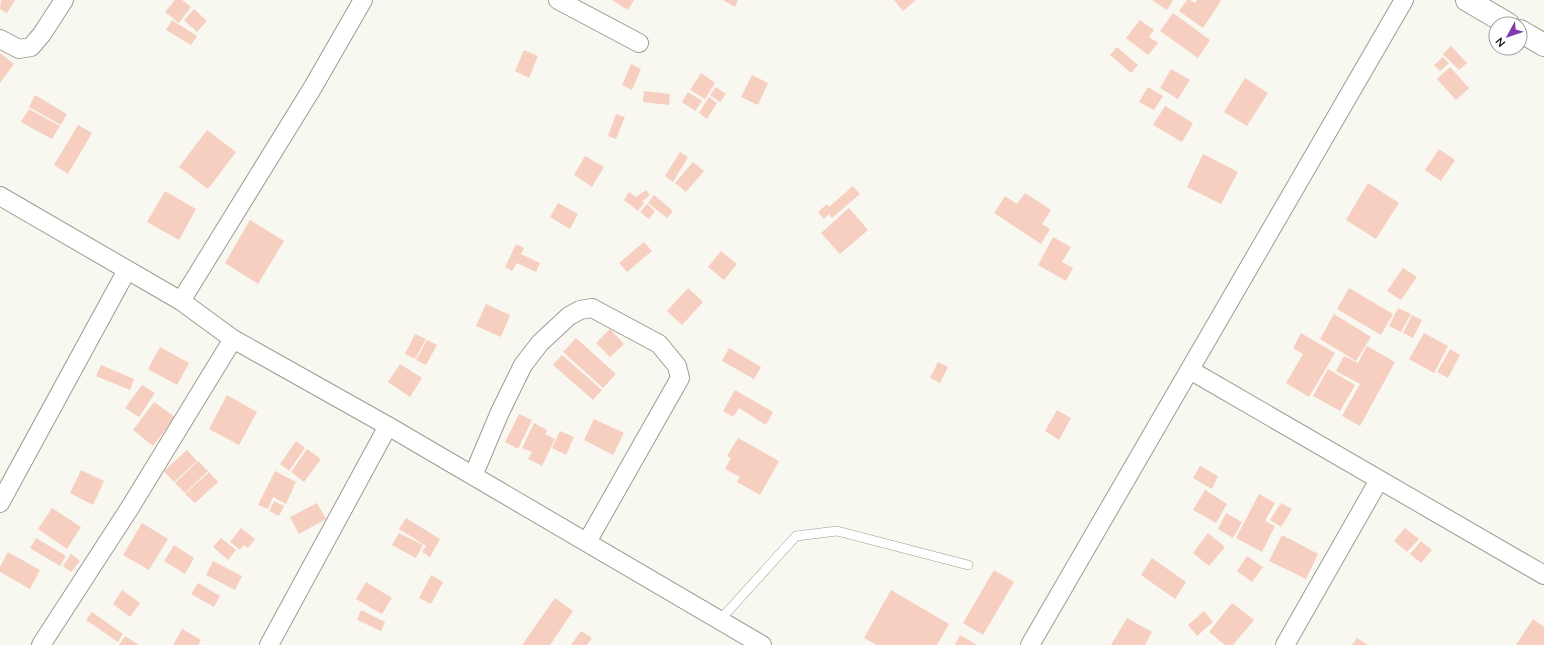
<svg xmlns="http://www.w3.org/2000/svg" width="1544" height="645" viewBox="0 0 1544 645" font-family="Mulish,sans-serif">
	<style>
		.building { fill: #f7cfc1 }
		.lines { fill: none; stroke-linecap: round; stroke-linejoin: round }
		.service-casing { stroke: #9c9b94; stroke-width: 10 }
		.minor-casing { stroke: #9c9b94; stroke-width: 20 }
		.tertiary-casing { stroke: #9c9b94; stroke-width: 24 }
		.service { stroke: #fff; stroke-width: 9 }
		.minor { stroke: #fff; stroke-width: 18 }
		.tertiary { stroke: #fff; stroke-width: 22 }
	</style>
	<rect width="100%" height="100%" fill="#f8f7f0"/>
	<path class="building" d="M 1,0 L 15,0 L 7,13 L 0,9 Z
		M 175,0 L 182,0 L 191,7 L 179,23 L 165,12 Z
		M 612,0 L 634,0 L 628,10 Z
		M 723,0 L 738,0 L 735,7 Z
		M 894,0 L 916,0 L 903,11 Z
		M 1152,0 L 1173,0 L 1167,10 Z
		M 1187,0 L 1190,0 L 1195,3 L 1197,0 L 1219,0 L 1221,1 L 1203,28 L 1179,11 Z
		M 194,9 L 207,21 L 197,32 L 184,20 Z
		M 1173,13 L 1210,40 L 1198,58 L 1160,31 Z
		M 172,20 L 197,36 L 191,45 L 166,30 Z
		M 1140,20 L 1154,30 L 1149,37 L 1158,43 L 1148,55 L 1126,38 Z
		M 1451,46 L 1467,63 L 1459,70 L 1443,54 Z
		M 1117,47 L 1138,65 L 1131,73 L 1110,55 Z
		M 524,50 L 538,56 L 529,78 L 515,71 Z
		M 0,53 L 14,64 L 0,83 Z
		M 1443,57 L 1449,63 L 1440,71 L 1434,65 Z
		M 631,64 L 641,69 L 632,90 L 622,85 Z
		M 1450,67 L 1469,88 L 1456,100 L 1437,79 Z
		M 1171,69 L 1190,80 L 1178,99 L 1160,88 Z
		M 701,73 L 715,83 L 705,99 L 690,90 Z
		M 752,75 L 768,83 L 758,105 L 741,97 Z
		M 1245,78 L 1268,93 L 1247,126 L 1224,112 Z
		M 716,87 L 726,94 L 720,102 L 710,95 Z
		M 1148,87 L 1163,96 L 1154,110 L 1139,102 Z
		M 644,91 L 670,94 L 669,105 L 643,102 Z
		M 688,92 L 702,101 L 695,111 L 682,102 Z
		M 35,95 L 67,114 L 61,125 L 29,107 Z
		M 709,97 L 717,103 L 707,119 L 699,113 Z
		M 1165,106 L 1193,123 L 1182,142 L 1153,125 Z
		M 29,109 L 60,126 L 52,139 L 21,122 Z
		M 616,114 L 625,117 L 616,139 L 608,136 Z
		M 78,125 L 92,133 L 68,174 L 54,165 Z
		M 207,130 L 236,152 L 208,189 L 179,167 Z
		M 1439,149 L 1455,160 L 1441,181 L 1425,170 Z
		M 680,152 L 688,157 L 673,182 L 665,176 Z
		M 1203,154 L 1238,172 L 1221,204 L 1187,187 Z
		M 585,156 L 604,167 L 592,187 L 574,175 Z
		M 693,162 L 704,171 L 686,192 L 675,183 Z
		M 1368,183 L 1399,203 L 1376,239 L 1346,220 Z
		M 853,186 L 860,194 L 832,218 L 829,214 L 824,219 L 818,212 L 827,204 L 829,207 Z
		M 646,190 L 650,195 L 642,201 L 644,203 L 638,211 L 624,200 L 629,192 L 636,197 Z
		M 165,191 L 196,209 L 179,240 L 147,222 Z
		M 1025,193 L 1051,210 L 1042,224 L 1050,229 L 1041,244 L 994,213 L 1005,196 L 1017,204 Z
		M 654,195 L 673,211 L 667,218 L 648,203 Z
		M 558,203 L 578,214 L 570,229 L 550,217 Z
		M 647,204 L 655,211 L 649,219 L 640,212 Z
		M 849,208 L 868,230 L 840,254 L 821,233 Z
		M 250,220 L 284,241 L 258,284 L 225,263 Z
		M 1053,237 L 1071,247 L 1062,262 L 1073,268 L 1066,281 L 1038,265 Z
		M 644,242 L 652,251 L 627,272 L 619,263 Z
		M 516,244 L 524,248 L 521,254 L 540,263 L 536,272 L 517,263 L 512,271 L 505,267 Z
		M 721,251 L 737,264 L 724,280 L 708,267 Z
		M 1403,268 L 1417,277 L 1401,300 L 1387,291 Z
		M 688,288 L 703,302 L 682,325 L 667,311 Z
		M 1349,288 L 1393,314 L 1381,335 L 1337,309 Z
		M 486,304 L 510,315 L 501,337 L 476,326 Z
		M 1398,308 L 1411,314 L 1401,332 L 1389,326 Z
		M 1334,314 L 1371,337 L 1356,361 L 1320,339 Z
		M 1412,315 L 1422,320 L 1413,338 L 1403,333 Z
		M 610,329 L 624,344 L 610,357 L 596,343 Z
		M 1301,333 L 1335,353 L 1309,397 L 1286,383 L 1303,354 L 1293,348 Z
		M 1424,333 L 1448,346 L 1434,373 L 1409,359 Z
		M 415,334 L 426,339 L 415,359 L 405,354 Z
		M 576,338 L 616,374 L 603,388 L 563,352 Z
		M 427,340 L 437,345 L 426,365 L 416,360 Z
		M 1367,346 L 1395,362 L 1360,426 L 1342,416 L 1360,384 L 1336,371 L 1344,356 L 1358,363 Z
		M 160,347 L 189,363 L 177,385 L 148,369 Z
		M 729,348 L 761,367 L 754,379 L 722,361 Z
		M 1450,349 L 1460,355 L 1448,378 L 1437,372 Z
		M 562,355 L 602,390 L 593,400 L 553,365 Z
		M 938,362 L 948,367 L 940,383 L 930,378 Z
		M 400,364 L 422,378 L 410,397 L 388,382 Z
		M 101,365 L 134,379 L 130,390 L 96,376 Z
		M 1328,369 L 1355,385 L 1340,411 L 1313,396 Z
		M 142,385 L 155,393 L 139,417 L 125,408 Z
		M 735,390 L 773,412 L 766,425 L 739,408 L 733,417 L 723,411 Z
		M 227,395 L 257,412 L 239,445 L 209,429 Z
		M 154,402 L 175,417 L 153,446 L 133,430 Z
		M 1057,410 L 1071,418 L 1059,440 L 1045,431 Z
		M 519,414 L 532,420 L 518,449 L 505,442 Z
		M 594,419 L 624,433 L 613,455 L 584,440 Z
		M 534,423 L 547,430 L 545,434 L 555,439 L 542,466 L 528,459 L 532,452 L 522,448 Z
		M 560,431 L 574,437 L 566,455 L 552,448 Z
		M 738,438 L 779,461 L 760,495 L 737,482 L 740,477 L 725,469 L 731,458 L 727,456 Z
		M 296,441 L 305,448 L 289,471 L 280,464 Z
		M 307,449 L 321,459 L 304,482 L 291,472 Z
		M 187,450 L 197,461 L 174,482 L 164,471 Z
		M 198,461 L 208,471 L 185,493 L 175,483 Z
		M 1200,466 L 1218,476 L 1212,489 L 1193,478 Z
		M 81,470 L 104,481 L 93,505 L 70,493 Z
		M 275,471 L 296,482 L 286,504 L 273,497 L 268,509 L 258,505 Z
		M 209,472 L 218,482 L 195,503 L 185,494 Z
		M 1205,490 L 1227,504 L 1216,523 L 1193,510 Z
		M 1259,494 L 1275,503 L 1265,521 L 1275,526 L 1262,552 L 1236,538 Z
		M 274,501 L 284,506 L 279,516 L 269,511 Z
		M 317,503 L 326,519 L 299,534 L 290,517 Z
		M 1281,503 L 1292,509 L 1281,527 L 1270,520 Z
		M 52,508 L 81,527 L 67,549 L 38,529 Z
		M 1226,513 L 1242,522 L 1233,538 L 1218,529 Z
		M 406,518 L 440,539 L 430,557 L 422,552 L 426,546 L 399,529 Z
		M 142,523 L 168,539 L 149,570 L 123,555 Z
		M 241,528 L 255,539 L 248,548 L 244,545 L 240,550 L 230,542 Z
		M 1405,528 L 1419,539 L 1407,552 L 1394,541 Z
		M 399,533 L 423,545 L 416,558 L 392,545 Z
		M 1208,533 L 1225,547 L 1209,566 L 1193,553 Z
		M 1282,535 L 1318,554 L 1306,579 L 1269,561 Z
		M 36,538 L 66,556 L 60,566 L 30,548 Z
		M 221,538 L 236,550 L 228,560 L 213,547 Z
		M 1421,541 L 1432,550 L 1421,563 L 1410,554 Z
		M 174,545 L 194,558 L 185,574 L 164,561 Z
		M 8,552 L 40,570 L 30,589 L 0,572 L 0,567 Z
		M 71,554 L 80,561 L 71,572 L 63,566 Z
		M 1247,556 L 1263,567 L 1252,582 L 1237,571 Z
		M 1152,558 L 1186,582 L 1175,599 L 1141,575 Z
		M 213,561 L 242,576 L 235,590 L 206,575 Z
		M 994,570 L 1014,582 L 983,635 L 963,623 Z
		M 431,575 L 443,582 L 431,604 L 419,598 Z
		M 366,582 L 392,598 L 382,614 L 356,599 Z
		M 198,583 L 220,596 L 214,607 L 191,594 Z
		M 122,590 L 140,603 L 130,617 L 113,604 Z
		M 891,590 L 949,624 L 937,645 L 877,645 L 864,638 Z
		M 555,598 L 573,611 L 550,645 L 522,645 Z
		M 1232,603 L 1254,620 L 1233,645 L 1225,645 L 1209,632 Z
		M 361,610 L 385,622 L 381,631 L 357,620 Z
		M 1204,611 L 1213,622 L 1197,636 L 1188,625 Z
		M 92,612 L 123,634 L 118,642 L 86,620 Z
		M 1127,618 L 1152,632 L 1145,645 L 1111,645 Z
		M 1533,619 L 1544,627 L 1544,645 L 1516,645 Z
		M 182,629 L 201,640 L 198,645 L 173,645 Z
		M 581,631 L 592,638 L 587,645 L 571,645 Z
		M 960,635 L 977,645 L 955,645 Z
		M 125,636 L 139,645 L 119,645 Z
		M 1357,638 L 1368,645 L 1352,645 Z"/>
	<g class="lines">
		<g class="service-casing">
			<path id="service" d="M 720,620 L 796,536 L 837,531 L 968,565"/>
		</g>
		<g class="minor-casing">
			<path id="minor" d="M 558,0 L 639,43
				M 0,39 L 19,49 L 31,47 L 42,34 L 64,0
				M 0,196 L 181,301 L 233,339 L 388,426 L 762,645
				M 181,301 L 313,87 L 363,0
				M 1190,370 L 1544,575
				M 473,476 L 500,412 L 523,365 L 540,343 L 569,316 L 580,310 L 592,308 L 659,344 L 677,366 L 680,378 L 587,542
				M 0,503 L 127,270
				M 41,645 L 131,506 L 233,339
				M 269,645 L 388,426
				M 1030,645 L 1404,0
				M 1285,645 L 1379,480"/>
		</g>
		<g class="tertiary-casing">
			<path id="tertiary" d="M 1467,0 L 1508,24
				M 1520,31 L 1544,45"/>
		</g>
		<use href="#service" class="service"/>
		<use href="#minor" class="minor"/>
		<use href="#tertiary" class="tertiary"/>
	</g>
	<g transform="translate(1508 36) rotate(230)"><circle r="19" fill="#ffffff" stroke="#a1a09f"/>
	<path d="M0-3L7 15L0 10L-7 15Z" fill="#7d3baf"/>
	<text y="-6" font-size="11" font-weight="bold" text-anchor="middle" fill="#131210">N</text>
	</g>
</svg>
